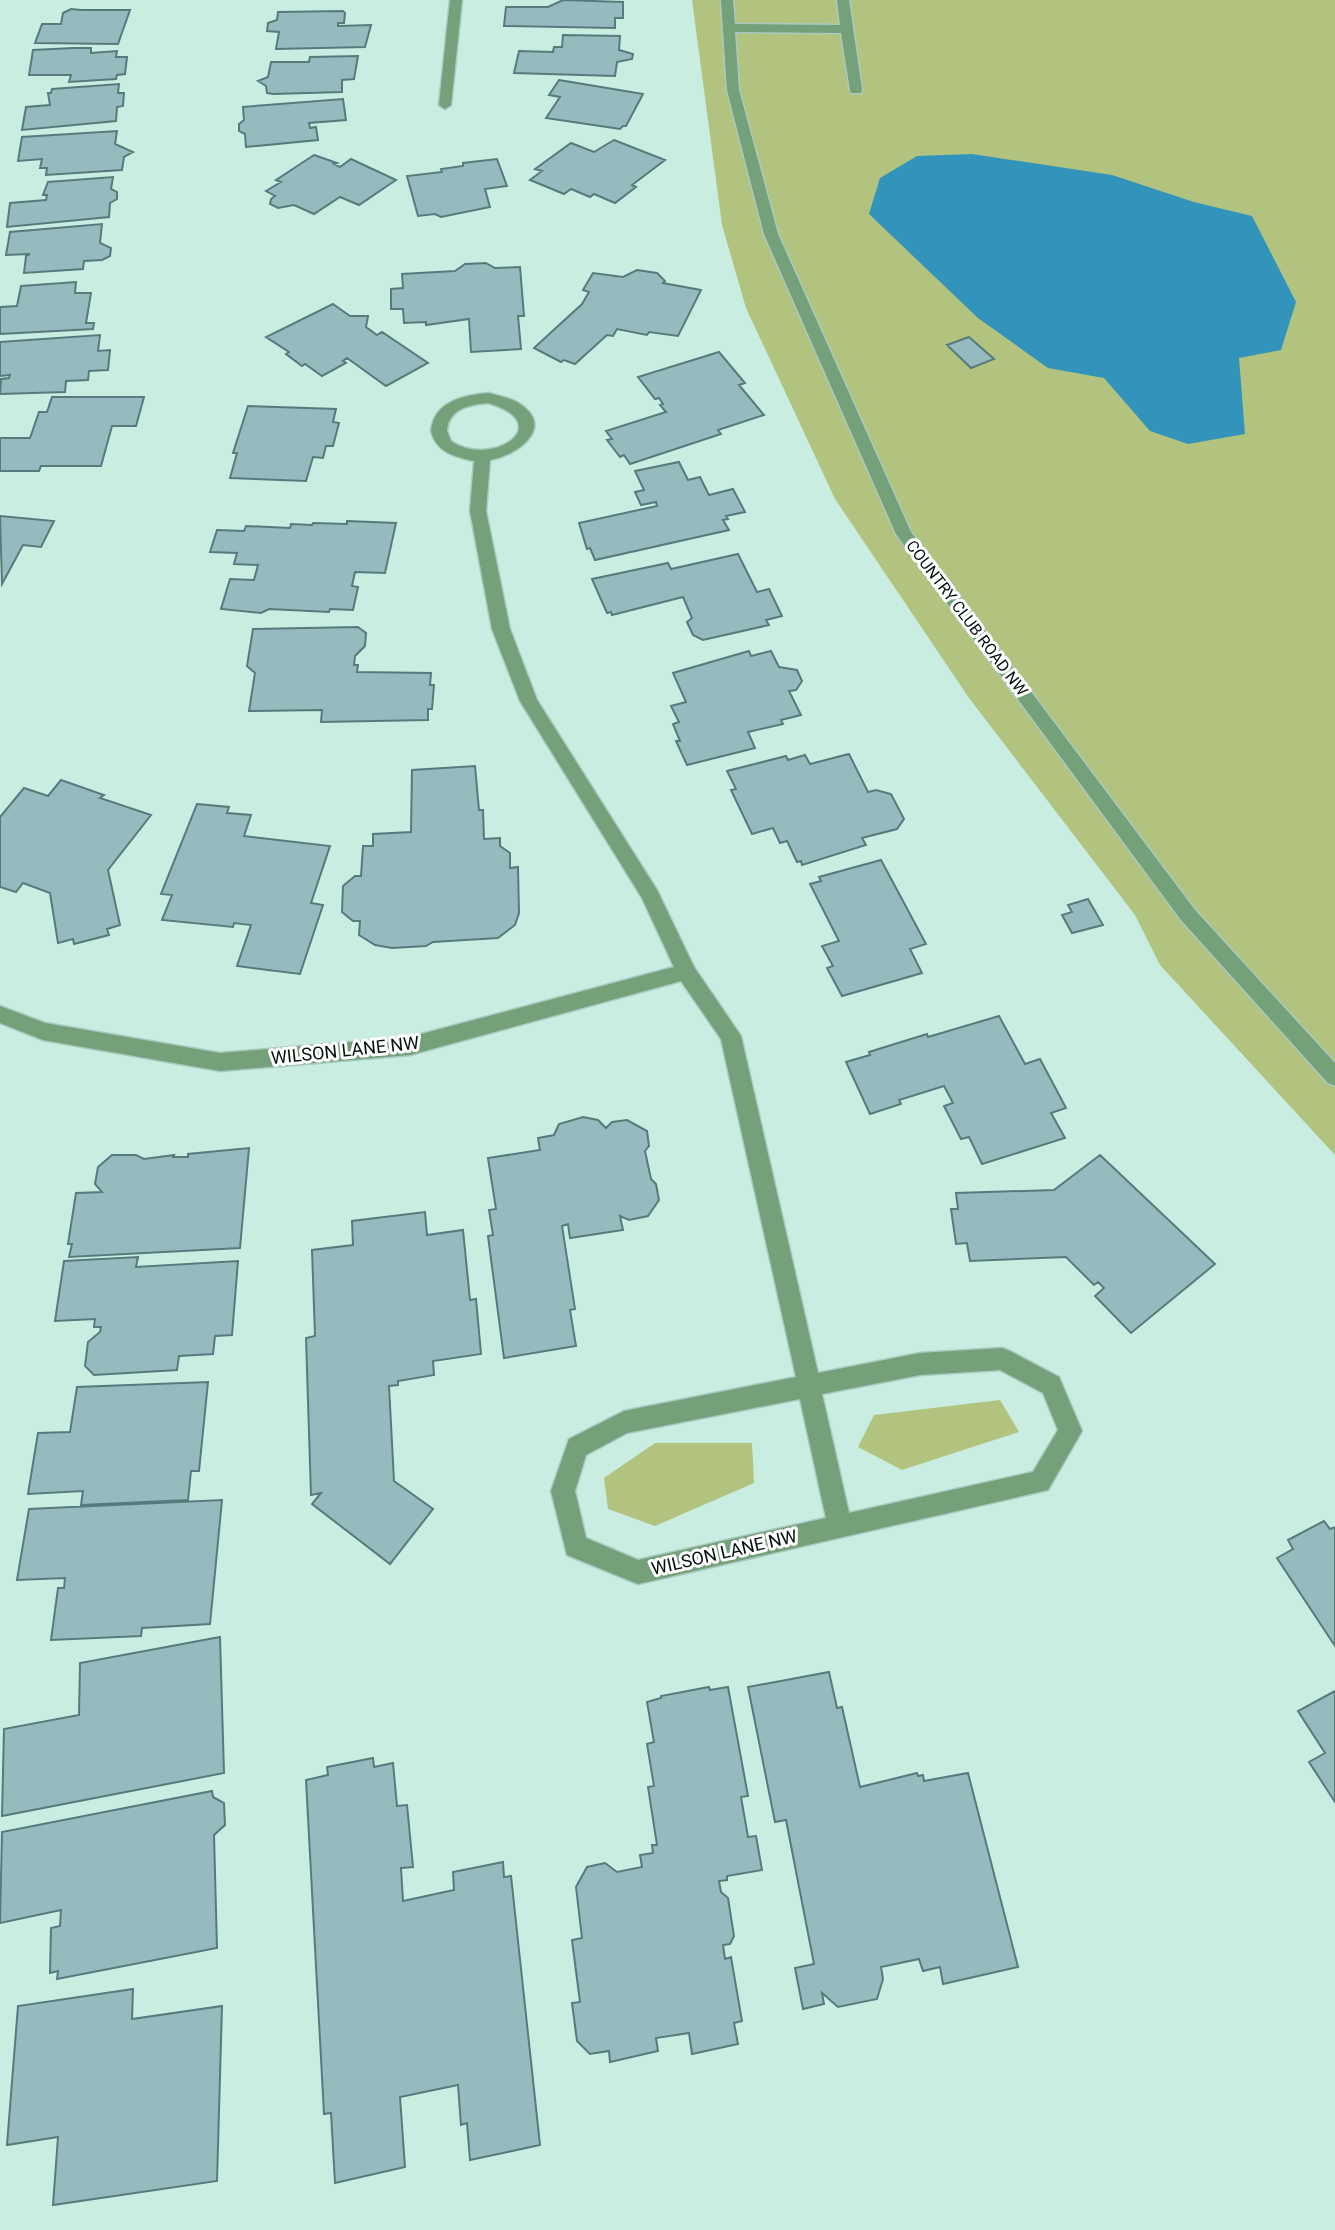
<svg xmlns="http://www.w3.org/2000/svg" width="1335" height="2230" viewBox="0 0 1335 2230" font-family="Roboto,sans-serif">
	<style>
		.green { fill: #b1c37f }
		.water { fill: #3294bb }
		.building { fill: #96bbbe; stroke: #577b7d; stroke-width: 2 }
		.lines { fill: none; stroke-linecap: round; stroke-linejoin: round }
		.minor-casing { stroke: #aacac0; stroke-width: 3 }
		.minor { fill: #74a07a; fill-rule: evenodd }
		.labels { text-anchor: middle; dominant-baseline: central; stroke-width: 6; stroke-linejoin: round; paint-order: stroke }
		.far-street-label { font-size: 16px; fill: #05110e; stroke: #fff }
		.street-label { font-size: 18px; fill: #05110e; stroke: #fff }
	</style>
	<rect width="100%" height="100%" fill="#caede2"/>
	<path class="green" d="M 692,0 L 1335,0 L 1335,1155 L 1160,965 L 1135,915 L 969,698 L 835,499 L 746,308 L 722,225 Z
		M 1000,1400 L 1019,1432 L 902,1470 L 858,1447 L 874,1415 Z
		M 655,1443 L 752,1443 L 754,1483 L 655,1526 L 608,1509 L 604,1478 Z"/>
	<path class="water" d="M 972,154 L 1112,175 L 1194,202 L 1252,216 L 1296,302 L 1281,350 L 1239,358 L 1245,434 L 1188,444 L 1150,431 L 1104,378 L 1048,368 L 978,318 L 869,214 L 880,178 L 917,156 Z"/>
	<path class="building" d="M 563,0 L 623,2 L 623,18 L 615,18 L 615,28 L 504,26 L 506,7 L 548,7 Z
		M 71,9 L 81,10 L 130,10 L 118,44 L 35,43 L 42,24 L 61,24 L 63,13 Z
		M 343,11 L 345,13 L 344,23 L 338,23 L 338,26 L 371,25 L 365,47 L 276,49 L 279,32 L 267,31 L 268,23 L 277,20 L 278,12 Z
		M 563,35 L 620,36 L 619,50 L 633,54 L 632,59 L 617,62 L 615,76 L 514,73 L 519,51 L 553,52 L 554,47 L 562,47 Z
		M 73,48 L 91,48 L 91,53 L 117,51 L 116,57 L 127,57 L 125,74 L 117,75 L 116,79 L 69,82 L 71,75 L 29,75 L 33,50 Z
		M 358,56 L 354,79 L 342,80 L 342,92 L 273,94 L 267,93 L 266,86 L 258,81 L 268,77 L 271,62 L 309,62 L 310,57 Z
		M 559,80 L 643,94 L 626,126 L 623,126 L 620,129 L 546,118 L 560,97 L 549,95 Z
		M 119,84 L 118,93 L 124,93 L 123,106 L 117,107 L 116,121 L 22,130 L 26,107 L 50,105 L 48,93 L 51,93 L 52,89 Z
		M 343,99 L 346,120 L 309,123 L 310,128 L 316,127 L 318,140 L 246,147 L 245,134 L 239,131 L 239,124 L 244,120 L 243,107 Z
		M 117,131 L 115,144 L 133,152 L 124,157 L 122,170 L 46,175 L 47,168 L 40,168 L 42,159 L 18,161 L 22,137 Z
		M 614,140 L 665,160 L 632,185 L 636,187 L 615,203 L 594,194 L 590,197 L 571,189 L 564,194 L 530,180 L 542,171 L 535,169 L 571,143 L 594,152 Z
		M 314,155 L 337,163 L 334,164 L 340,167 L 351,159 L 396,180 L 359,205 L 340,197 L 314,214 L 294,205 L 278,208 L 270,204 L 271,199 L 275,196 L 266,191 L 281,182 L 276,180 Z
		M 497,159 L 507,186 L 485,189 L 490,207 L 441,217 L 435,214 L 418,216 L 407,176 L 442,172 L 441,169 L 463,166 L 463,163 Z
		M 113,177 L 111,189 L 117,192 L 117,199 L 110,203 L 109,217 L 7,227 L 10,203 L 46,200 L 47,195 L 43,195 L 48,182 Z
		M 102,224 L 100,243 L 111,248 L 110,256 L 102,260 L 84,261 L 83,269 L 24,273 L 26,256 L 30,254 L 6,255 L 10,232 Z
		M 486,263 L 495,268 L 520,267 L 524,316 L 518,316 L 521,349 L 471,352 L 469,319 L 426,325 L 426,322 L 404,323 L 403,309 L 391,309 L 391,289 L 403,288 L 402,274 L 455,271 L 465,264 Z
		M 637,270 L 657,273 L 665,281 L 663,283 L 701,290 L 678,336 L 649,332 L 647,335 L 617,329 L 613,336 L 607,335 L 575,364 L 564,360 L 561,362 L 534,348 L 582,304 L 589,292 L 583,290 L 593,273 L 623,277 Z
		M 76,282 L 75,293 L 91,293 L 86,323 L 94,323 L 93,329 L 0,334 L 0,307 L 17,306 L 21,286 Z
		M 333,304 L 350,316 L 368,316 L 366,327 L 377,335 L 382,332 L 428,363 L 386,386 L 347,358 L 343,361 L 346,363 L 322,376 L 305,364 L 302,366 L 286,354 L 289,352 L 266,337 Z
		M 100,335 L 98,351 L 110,350 L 108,370 L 89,371 L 88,380 L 66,381 L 65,392 L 0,394 L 1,379 L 9,378 L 10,375 L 0,376 L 0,342 Z
		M 969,337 L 994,359 L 971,368 L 947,345 Z
		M 719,352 L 745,383 L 739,385 L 764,415 L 718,430 L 721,434 L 630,464 L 624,455 L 620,457 L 607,440 L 612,439 L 606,431 L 666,412 L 660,405 L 663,404 L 659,398 L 655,399 L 638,377 Z
		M 52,397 L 144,397 L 136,426 L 112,426 L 101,466 L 41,466 L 39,471 L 0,471 L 0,438 L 30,438 L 39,412 L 47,412 Z
		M 248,406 L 336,409 L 333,422 L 339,423 L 333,446 L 326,446 L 323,458 L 313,457 L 306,481 L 230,478 L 237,453 L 233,453 Z
		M 679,462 L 688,480 L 700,477 L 709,495 L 733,489 L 745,512 L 726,516 L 728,519 L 723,520 L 729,530 L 595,560 L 590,548 L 587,549 L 579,523 L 657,506 L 656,502 L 641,505 L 635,492 L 644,490 L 635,471 Z
		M 0,516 L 54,521 L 41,547 L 23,545 L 2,584 Z
		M 347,521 L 396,523 L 385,573 L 355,572 L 352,586 L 358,587 L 353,610 L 330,609 L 329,612 L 269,609 L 261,613 L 221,609 L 230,579 L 254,580 L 258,565 L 234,564 L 237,553 L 210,552 L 217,530 L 244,531 L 246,526 L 290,528 L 291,524 L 312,525 L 313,523 L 347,524 Z
		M 738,554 L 757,592 L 769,589 L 782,616 L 766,620 L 769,625 L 703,640 L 693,635 L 687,622 L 692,618 L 683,597 L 612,615 L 611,612 L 607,613 L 592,579 L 668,563 L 671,569 Z
		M 358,627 L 366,633 L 365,646 L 355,656 L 354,665 L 358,665 L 357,672 L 431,673 L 430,685 L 434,685 L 432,709 L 428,709 L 428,720 L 321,722 L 322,710 L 249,711 L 255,673 L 247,666 L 253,629 Z
		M 749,651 L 751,656 L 771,651 L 779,667 L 797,670 L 802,681 L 796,690 L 789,691 L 801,715 L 781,720 L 783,724 L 748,732 L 755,748 L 687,765 L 676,741 L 680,741 L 673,724 L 679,722 L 671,706 L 686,702 L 673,673 Z
		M 849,754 L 868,792 L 876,790 L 891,794 L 904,819 L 897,829 L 862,838 L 866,845 L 802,865 L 801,861 L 797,862 L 787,841 L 780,843 L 773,828 L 752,834 L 731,790 L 736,789 L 727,771 L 786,756 L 788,760 L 805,755 L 810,764 Z
		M 475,766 L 479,810 L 483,810 L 484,839 L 500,838 L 500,846 L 510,853 L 510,868 L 518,867 L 519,913 L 515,925 L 498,938 L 433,942 L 426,946 L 392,948 L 375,945 L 359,935 L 360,921 L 353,921 L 342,912 L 343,886 L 355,876 L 361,876 L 363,846 L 373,846 L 373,834 L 411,832 L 412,770 Z
		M 61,780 L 104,795 L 100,798 L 151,815 L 108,870 L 120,925 L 107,929 L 109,935 L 74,944 L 73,939 L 58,943 L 50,893 L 23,883 L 16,892 L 0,887 L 0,817 L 24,788 L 48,796 Z
		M 197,804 L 229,807 L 227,813 L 251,815 L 244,836 L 330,846 L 311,903 L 323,905 L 300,974 L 237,966 L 251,925 L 234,923 L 233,927 L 162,920 L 172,895 L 161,894 Z
		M 881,860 L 926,944 L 910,949 L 922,973 L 842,996 L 827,968 L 833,966 L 822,946 L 839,941 L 810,884 L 821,881 L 819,877 Z
		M 1088,899 L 1103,925 L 1072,933 L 1062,915 L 1072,912 L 1068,905 Z
		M 999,1016 L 1025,1064 L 1040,1059 L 1066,1108 L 1051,1113 L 1065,1138 L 982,1164 L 969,1137 L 961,1139 L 944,1106 L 953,1103 L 944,1086 L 899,1100 L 901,1104 L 870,1114 L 846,1062 L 870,1055 L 869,1052 L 927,1034 L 928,1037 Z
		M 583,1117 L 598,1120 L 606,1128 L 612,1122 L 627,1120 L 647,1131 L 649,1146 L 645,1151 L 651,1179 L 656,1184 L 659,1200 L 648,1216 L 629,1220 L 620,1216 L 623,1230 L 570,1238 L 568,1224 L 562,1226 L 575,1309 L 570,1310 L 576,1346 L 504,1358 L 488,1236 L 493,1235 L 489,1210 L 496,1209 L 488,1158 L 540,1150 L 538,1138 L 554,1135 L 559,1124 Z
		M 249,1148 L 240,1248 L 69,1257 L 72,1244 L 68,1244 L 76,1193 L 102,1192 L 95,1184 L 98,1167 L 112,1155 L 136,1155 L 144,1159 L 174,1155 L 173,1157 L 188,1157 L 188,1154 Z
		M 1100,1155 L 1215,1264 L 1131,1333 L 1095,1296 L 1104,1288 L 1098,1282 L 1094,1285 L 1066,1257 L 970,1261 L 967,1243 L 956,1244 L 951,1209 L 958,1209 L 956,1193 L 1054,1190 Z
		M 425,1212 L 427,1235 L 463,1230 L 470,1300 L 476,1299 L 481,1354 L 433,1361 L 434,1375 L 398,1381 L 398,1385 L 389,1386 L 394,1481 L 433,1509 L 390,1564 L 312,1504 L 321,1493 L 311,1495 L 306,1338 L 315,1336 L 312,1250 L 353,1245 L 352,1221 Z
		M 138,1257 L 136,1267 L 238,1261 L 232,1335 L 215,1336 L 213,1354 L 179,1356 L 177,1370 L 94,1375 L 85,1366 L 88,1342 L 100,1332 L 101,1327 L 94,1327 L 95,1319 L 55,1321 L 64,1261 Z
		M 208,1382 L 199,1471 L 191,1471 L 188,1500 L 81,1505 L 83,1491 L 28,1494 L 38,1433 L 70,1432 L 77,1387 Z
		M 222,1500 L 210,1624 L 142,1628 L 141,1636 L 51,1640 L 58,1588 L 64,1588 L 65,1578 L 17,1580 L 29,1509 Z
		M 1324,1521 L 1330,1529 L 1335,1527 L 1335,1646 L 1277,1558 L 1293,1549 L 1288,1540 Z
		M 220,1637 L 224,1773 L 2,1816 L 4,1729 L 79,1715 L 80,1663 Z
		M 829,1672 L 837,1708 L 842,1707 L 860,1787 L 917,1773 L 918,1776 L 923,1775 L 924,1781 L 968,1773 L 1018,1967 L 943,1984 L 940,1967 L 923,1971 L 919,1959 L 881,1967 L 883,1979 L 877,1999 L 838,2007 L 822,1993 L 824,2004 L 803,2009 L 795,1968 L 814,1964 L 786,1820 L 775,1822 L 748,1687 Z
		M 709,1687 L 710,1690 L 728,1687 L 748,1796 L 741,1797 L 748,1837 L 756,1836 L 762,1870 L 727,1876 L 727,1880 L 719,1881 L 721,1892 L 728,1898 L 734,1936 L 730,1944 L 723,1945 L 725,1959 L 731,1957 L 742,2021 L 734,2023 L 738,2044 L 692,2054 L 689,2033 L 656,2038 L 658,2051 L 610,2062 L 609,2051 L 590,2054 L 577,2041 L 572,2003 L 580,2002 L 572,1940 L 582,1938 L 576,1887 L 587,1867 L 605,1863 L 617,1872 L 642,1867 L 640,1855 L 653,1853 L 652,1845 L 657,1845 L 648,1787 L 654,1786 L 647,1744 L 654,1742 L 647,1702 L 661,1698 L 661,1696 Z
		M 1335,1691 L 1335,1802 L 1309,1762 L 1325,1753 L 1298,1711 Z
		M 373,1758 L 374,1767 L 393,1763 L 397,1806 L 407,1805 L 413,1867 L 401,1868 L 403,1901 L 454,1890 L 453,1872 L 503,1862 L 504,1877 L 511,1876 L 540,2145 L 470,2160 L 467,2123 L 461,2125 L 458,2085 L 400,2097 L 405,2167 L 335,2183 L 331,2113 L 324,2114 L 306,1780 L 328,1775 L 327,1767 Z
		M 212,1791 L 213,1797 L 224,1803 L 225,1825 L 214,1835 L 217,1948 L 57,1979 L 58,1971 L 50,1973 L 51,1928 L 60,1926 L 61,1910 L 0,1923 L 2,1832 Z
		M 133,1989 L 132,2019 L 222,2006 L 217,2181 L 53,2205 L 58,2137 L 7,2145 L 18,2006 Z"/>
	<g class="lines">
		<g class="minor-casing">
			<path id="minor" d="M 450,0 L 462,0 L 451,105 L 445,109 L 439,105 Z
				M 721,0 L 733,0 L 735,24 L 840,25 L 837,0 L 849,0 L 862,90 L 861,93 L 851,93 L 850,90 L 841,33 L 735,32 L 739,90 L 778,234 L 911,532 L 1195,910 L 1335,1063 L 1335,1086 L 1328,1083 L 1181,920 L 896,534 L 764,234 L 727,90 Z
				M 489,393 C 499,396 512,398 520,404 C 556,428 516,456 490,460 L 486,511 L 510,629 L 537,700 L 657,890 L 694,967 L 741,1036 L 818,1373 L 920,1353 L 1002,1348 L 1010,1351 L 1059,1377 L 1082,1431 L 1048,1490 L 638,1584 L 567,1555 L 551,1491 L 569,1439 L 624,1411 L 796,1377 L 721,1039 L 681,981 L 410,1055 L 220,1071 L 43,1040 L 0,1023 L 0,1006 L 45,1023 L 220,1053 L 410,1037 L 674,967 L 642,898 L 520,701 L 492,629 L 470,511 L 474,461 C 455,457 436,452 431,431 C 434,401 464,395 489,393 ZM 488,403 C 559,424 491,469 451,441 L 447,431 C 449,408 469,405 488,403 ZM 1000,1370 L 1043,1393 L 1058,1430 L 1033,1472 L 849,1513 L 822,1394 L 920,1375 ZM 800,1399 L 826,1518 L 638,1560 L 586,1538 L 575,1491 L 586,1455 L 627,1433 Z"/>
		</g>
		<use href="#minor" class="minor"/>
	</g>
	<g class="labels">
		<g class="far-street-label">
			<text transform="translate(967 618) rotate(53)">COUNTRY CLUB ROAD NW</text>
		</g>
		<g class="street-label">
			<text transform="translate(345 1050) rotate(-6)">WILSON LANE NW</text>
			<text transform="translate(724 1552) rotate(-13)">WILSON LANE NW</text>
		</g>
	</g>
</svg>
